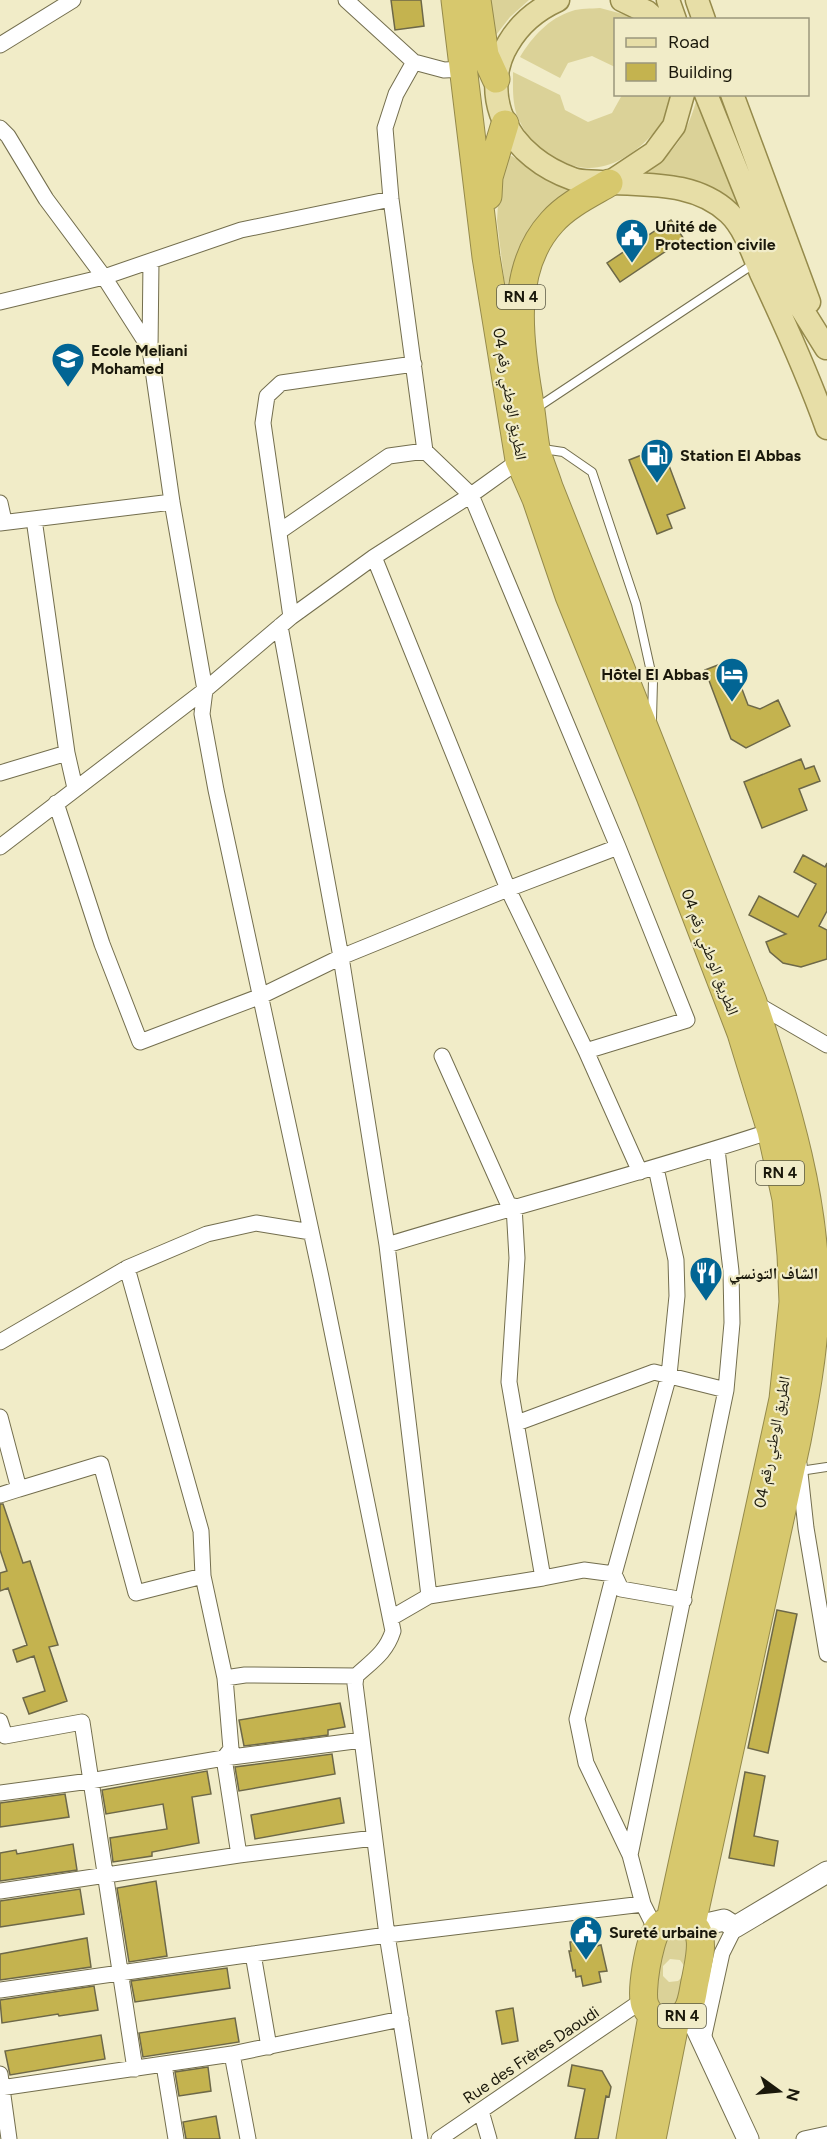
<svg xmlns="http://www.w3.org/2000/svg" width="827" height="2139" viewBox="0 0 827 2139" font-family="Figtree,'Noto Naskh Arabic',sans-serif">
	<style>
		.grass { fill: #dbd298; fill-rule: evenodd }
		.building { fill: #c4b34f; stroke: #6d6848; stroke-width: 1.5 }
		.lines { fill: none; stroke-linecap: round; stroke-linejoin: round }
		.lane-casing { stroke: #736e4e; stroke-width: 10 }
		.street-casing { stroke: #736e4e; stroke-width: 17 }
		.secondary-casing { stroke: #736e4e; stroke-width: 23 }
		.primary-casing { stroke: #958a4b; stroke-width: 25 }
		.highway-casing { stroke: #958a4b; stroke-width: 29 }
		.lane { stroke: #fff; stroke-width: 8 }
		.street { stroke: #fff; stroke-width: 15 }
		.secondary { stroke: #fff; stroke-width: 21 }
		.primary { stroke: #e7dea7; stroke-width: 22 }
		.highway { stroke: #d7c86d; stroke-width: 27 }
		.labels { text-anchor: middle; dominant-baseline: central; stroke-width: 4.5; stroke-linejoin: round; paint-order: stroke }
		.shield { fill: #f1ecc8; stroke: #5a5844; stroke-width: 1.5 }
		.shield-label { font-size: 15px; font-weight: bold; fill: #1a180b }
		.poi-label { font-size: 16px; font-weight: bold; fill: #1a180b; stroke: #f1ecc8; text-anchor: start }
		.street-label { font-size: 16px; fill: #1a180b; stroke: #f1ecc8 }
	</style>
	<rect width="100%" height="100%" fill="#f1ecc8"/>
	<path class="grass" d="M 483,0 L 529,0 L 510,17 L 489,44 Z
		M 600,8 L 630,16 L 635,19 L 616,20 L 615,67 L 592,56 L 568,63 L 560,78 L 520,57 C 532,37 549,18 572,11 C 580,8 591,9 600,8 Z
		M 513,72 L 560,95 L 565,110 L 588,122 L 612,113 L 622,95 L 671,95 C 670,111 660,127 649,138 C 633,154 612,168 589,168 C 572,169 539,152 529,138 C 525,132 521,124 518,118 C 512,104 513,87 513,72 Z
		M 698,95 L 744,213 L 725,195 L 705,185 L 640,177 C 676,152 686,137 698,95 Z
		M 512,156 C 533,170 551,184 575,190 C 566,196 556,202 547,209 C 512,239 514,285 510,327 L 497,221 L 500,170 L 507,157 Z
		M 682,1928 L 690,1932 L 692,1937 L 689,1974 L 676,2008 L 673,2011 L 664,2012 L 656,2004 C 655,1988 661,1946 669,1933 C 672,1929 676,1928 682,1928 ZM 670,1959 L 680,1960 L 685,1967 L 684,1975 L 678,1981 L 669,1982 L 663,1976 L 663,1966 Z"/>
	<path class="building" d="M 391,0 L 421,0 L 424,26 L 395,30 Z
		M 671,220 L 684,239 L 620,282 L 607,263 Z
		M 662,447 L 685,508 L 667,515 L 672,528 L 657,534 L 629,460 Z
		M 731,660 L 748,705 L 760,709 L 778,700 L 790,726 L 746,748 L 731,739 L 705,670 Z
		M 801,759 L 805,769 L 814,766 L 820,781 L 799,789 L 807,810 L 762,828 L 744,782 Z
		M 803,855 L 825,867 L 827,863 L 827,911 L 819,926 L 827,930 L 827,959 L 801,967 L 783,963 L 770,952 L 766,942 L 786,934 L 749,915 L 759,896 L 798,917 L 816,884 L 794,872 Z
		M 0,1504 L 3,1504 L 23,1563 L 30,1561 L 58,1645 L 49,1647 L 67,1701 L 29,1714 L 23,1698 L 45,1691 L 34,1656 L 17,1662 L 13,1650 L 27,1645 L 8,1588 L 0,1591 L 0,1573 L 7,1571 L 0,1550 Z
		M 777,1610 L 797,1614 L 768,1753 L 748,1748 Z
		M 340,1703 L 345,1727 L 328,1730 L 328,1735 L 244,1746 L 239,1720 Z
		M 332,1754 L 335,1774 L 239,1791 L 235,1767 Z
		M 207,1771 L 211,1794 L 192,1797 L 199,1843 L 152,1852 L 152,1856 L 113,1862 L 110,1838 L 167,1829 L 163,1804 L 106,1814 L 102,1790 Z
		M 745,1772 L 765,1776 L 754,1836 L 778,1841 L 774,1866 L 729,1858 Z
		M 65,1794 L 69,1817 L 0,1827 L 0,1803 Z
		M 340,1798 L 344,1823 L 255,1839 L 251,1815 Z
		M 73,1844 L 77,1870 L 0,1881 L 0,1853 L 16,1850 L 17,1854 Z
		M 156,1881 L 167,1956 L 129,1962 L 117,1888 Z
		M 80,1889 L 84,1914 L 0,1927 L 0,1901 Z
		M 594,1937 L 596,1946 L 601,1945 L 607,1971 L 599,1972 L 601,1982 L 583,1986 L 581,1976 L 576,1977 L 575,1970 L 573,1971 L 569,1951 L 571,1951 L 570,1942 Z
		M 87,1938 L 91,1967 L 0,1980 L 0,1954 Z
		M 227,1968 L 230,1988 L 135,2002 L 131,1981 Z
		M 94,1986 L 98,2010 L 59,2016 L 58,2014 L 2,2023 L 0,2000 Z
		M 513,2008 L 518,2041 L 502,2044 L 496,2011 Z
		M 235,2018 L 239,2042 L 143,2057 L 139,2033 Z
		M 101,2035 L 105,2059 L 10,2075 L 5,2051 Z
		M 572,2065 L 602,2071 L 611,2087 L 609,2097 L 606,2096 L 598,2139 L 575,2139 L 585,2089 L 568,2086 Z
		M 208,2067 L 211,2091 L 179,2096 L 175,2072 Z
		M 216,2116 L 220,2139 L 186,2139 L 183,2122 Z"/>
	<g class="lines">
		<g class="lane-casing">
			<path id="lane" d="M 535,409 L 755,263
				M 543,449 L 563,452 L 592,472 L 636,604 L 653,681 L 652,719
				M 800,1471 L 827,1467"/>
		</g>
		<g class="street-casing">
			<path id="street" d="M 346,0 L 414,62 L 444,70 L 465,69
				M 0,45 L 73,0
				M 414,62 L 396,94 L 385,128 L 391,199 L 425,451 L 471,495 L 618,847 L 687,1020 L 586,1051
				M 0,128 L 8,136 L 46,199 L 104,277 L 150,349
				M 151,261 L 150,349 L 172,502 L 205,690 L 202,714 L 216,790 L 321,1277 L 393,1631 C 386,1653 372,1661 356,1676 L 355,1684 L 387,1935 L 420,2139
				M 0,302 L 104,277 L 241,230 L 391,199
				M 0,503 L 4,521
				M 34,519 L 67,753 L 75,788
				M 0,523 L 172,502
				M 280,531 L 389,456 L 425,451
				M 374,557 L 508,889 L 586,1051 L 640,1172
				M 291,617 L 263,423 L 267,396 L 281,383 L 414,364
				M 280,626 L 341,957 L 387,1245 L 429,1596 L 391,1618
				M 0,773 L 67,753
				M 56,803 L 102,944 L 140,1042 L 261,996 L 341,957 L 508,889 L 618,847
				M 0,847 L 205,690 L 291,617 L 374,557 L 471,495 L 524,457
				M 753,1002 L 827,1045
				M 442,1056 L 510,1208
				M 656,1168 L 676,1260 L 677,1296 L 669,1375 L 614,1574 L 577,1719 L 586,1763 L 630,1855 L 643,1904 L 656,1930
				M 514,1206 L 517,1258 L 509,1382 L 543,1578
				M 387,1245 C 515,1206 644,1173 771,1131
				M 127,1268 L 201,1531 L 203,1576
				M 0,1342 L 127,1268 L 207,1234 L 256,1223 L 311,1232
				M 0,1417 L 19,1489 L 101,1464 L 136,1593 L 203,1576 L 225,1678 L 231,1749 L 224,1758 L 239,1855
				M 517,1423 L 654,1372 L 726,1390
				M 799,1464 L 806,1528 L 827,1654
				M 0,1495 L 19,1489
				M 429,1596 L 543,1578 L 584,1570 L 614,1574 L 621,1589 L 684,1600
				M 225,1678 L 245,1675 L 356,1676
				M 0,1721 L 5,1736 L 82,1722 L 135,2069
				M 0,1793 L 90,1781 L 224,1758 L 362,1740
				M 630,1855 L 726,1390 L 732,1323 L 731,1271 L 717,1149
				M 0,1891 L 239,1855 L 374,1838
				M 253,1954 L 269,2047
				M 0,1990 L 387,1935 L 643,1904
				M 702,2044 L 722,1953 L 735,1927
				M 232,2054 L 248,2139
				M 164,2065 L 176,2139
				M 0,2074 L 9,2139
				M 0,2088 L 232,2054 L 401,2019
				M 481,2111 L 489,2139
				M 439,2139 L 643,2000
				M 804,2139 L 827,2134"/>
		</g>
		<g class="secondary-casing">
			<path id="secondary" d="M 697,1929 L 702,1925 L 724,1920 L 735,1927 L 827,1872
				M 688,2010 L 748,2139"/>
		</g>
		<g class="primary-casing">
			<path id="primary" d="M 558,0 C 536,10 520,23 508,44 C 495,65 493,91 501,114 C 508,132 518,145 533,157 C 544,166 559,174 573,179 C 581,182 591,181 600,182 C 644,186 694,180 729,213 C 745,228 753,254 761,273 C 785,324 808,375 827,428
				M 622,0 L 647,12 L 656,20
				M 668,0 L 675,20
				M 697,0 L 704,20
				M 706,94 L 775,266 L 826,348
				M 732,94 L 809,302
				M 609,183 L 654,153 L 674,126 L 683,94"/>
		</g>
		<g class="highway-casing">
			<path id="highway" d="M 455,0 L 486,257 L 519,460 L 536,499 L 569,596 L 650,796 L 741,1033 L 771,1131 L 786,1199 L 791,1255 L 793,1302 L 783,1399 L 670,1920
				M 477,0 L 485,55 L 496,79
				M 609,183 C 590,194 567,205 552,222 C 509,269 519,340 529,398 C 532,414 533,431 536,448 C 539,461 545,474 549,487 L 753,1002 C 786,1103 820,1207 815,1314 C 813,1357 805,1399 797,1441 L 692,1924
				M 488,196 L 489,177 L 505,124
				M 676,1919 C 710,1923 700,1954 696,1977 C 693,1988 693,2003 686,2012 C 674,2027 651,2022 645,2005 C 640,1993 649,1941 657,1930 C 661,1923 669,1920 676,1919 Z
				M 630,2139 L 652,2016
				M 652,2139 L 676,2019"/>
		</g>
		<use href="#lane" class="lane"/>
		<use href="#street" class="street"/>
		<use href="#secondary" class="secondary"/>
		<use href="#primary" class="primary"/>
		<use href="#highway" class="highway"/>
	</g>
	<defs>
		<g id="civic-pin" transform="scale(1.725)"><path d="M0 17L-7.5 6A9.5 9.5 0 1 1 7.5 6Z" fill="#026594" stroke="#f1ecc8"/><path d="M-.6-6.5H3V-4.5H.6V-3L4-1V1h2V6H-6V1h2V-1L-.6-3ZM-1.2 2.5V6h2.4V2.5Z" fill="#fff"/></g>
		<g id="school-pin" transform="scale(1.725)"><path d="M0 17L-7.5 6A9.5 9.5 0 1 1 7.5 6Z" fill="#026594" stroke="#f1ecc8"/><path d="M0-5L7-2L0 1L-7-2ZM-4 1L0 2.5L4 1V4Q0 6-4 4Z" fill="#fff"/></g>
		<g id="fuel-pin" transform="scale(1.725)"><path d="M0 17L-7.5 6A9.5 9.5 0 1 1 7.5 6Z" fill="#026594" stroke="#f1ecc8"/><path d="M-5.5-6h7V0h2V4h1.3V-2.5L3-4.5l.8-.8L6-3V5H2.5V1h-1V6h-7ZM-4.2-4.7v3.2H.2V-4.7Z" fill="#fff"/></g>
		<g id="hotel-pin" transform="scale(1.725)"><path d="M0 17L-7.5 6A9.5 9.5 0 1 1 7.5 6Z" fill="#026594" stroke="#f1ecc8"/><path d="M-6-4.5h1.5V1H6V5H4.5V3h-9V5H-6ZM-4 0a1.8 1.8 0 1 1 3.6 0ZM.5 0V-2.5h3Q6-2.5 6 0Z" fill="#fff"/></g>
		<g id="restaurant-pin" transform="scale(1.725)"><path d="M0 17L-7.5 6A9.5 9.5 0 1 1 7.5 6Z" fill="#026594" stroke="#f1ecc8"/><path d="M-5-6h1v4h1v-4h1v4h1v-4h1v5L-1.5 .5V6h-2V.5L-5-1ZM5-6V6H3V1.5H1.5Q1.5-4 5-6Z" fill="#fff"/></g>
	</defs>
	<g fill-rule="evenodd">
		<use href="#civic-pin" x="632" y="235"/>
		<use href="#school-pin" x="68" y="359"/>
		<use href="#fuel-pin" x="657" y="455"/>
		<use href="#hotel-pin" x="732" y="674"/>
		<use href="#restaurant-pin" x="706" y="1273"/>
		<use href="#civic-pin" x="586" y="1932"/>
	</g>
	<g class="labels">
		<g class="shield">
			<rect x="497" y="285" width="48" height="24" rx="4.5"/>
			<rect x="756" y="1161" width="48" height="24" rx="4.5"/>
			<rect x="658" y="2004" width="48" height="24" rx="4.5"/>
		</g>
		<g class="shield-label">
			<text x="521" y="297">RN 4</text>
			<text x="780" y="1173">RN 4</text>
			<text x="682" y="2016">RN 4</text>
		</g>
		<g class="poi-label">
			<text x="655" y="226">Unité de<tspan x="655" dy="18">Protection civile</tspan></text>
			<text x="91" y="350">Ecole Meliani<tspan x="91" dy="18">Mohamed</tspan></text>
			<text x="680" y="455">Station El Abbas</text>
			<text x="709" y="674" text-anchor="end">Hôtel El Abbas</text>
			<text x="729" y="1273">الشاف التونسي</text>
			<text x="609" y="1932">Sureté urbaine</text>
		</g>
		<g class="street-label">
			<text transform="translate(510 394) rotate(80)">الطريق الوطني رقم 04</text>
			<text transform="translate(710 952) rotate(69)">الطريق الوطني رقم 04</text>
			<text transform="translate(772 1442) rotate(-79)">الطريق الوطني رقم 04</text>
			<text transform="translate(531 2055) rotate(-34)">Rue des Frères Daoudi</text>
		</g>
	</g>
	<rect x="614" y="18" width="195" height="78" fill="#f1ecc8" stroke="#9b977c" stroke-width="1.5"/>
	<rect x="626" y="38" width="30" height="9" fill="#e7dea7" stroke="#9b977c" stroke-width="1.5"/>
	<text x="668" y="48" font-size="18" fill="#1a180b">Road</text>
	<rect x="626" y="63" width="30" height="18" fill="#c4b34f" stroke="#9b977c" stroke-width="1.5"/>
	<text x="668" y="78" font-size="18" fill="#1a180b">Building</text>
	<g transform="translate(779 2091) rotate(105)" stroke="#f1ecc8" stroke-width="4.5" paint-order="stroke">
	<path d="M0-4.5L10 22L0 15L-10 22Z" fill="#1a180b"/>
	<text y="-9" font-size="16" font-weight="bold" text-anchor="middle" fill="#1a180b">N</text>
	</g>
</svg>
